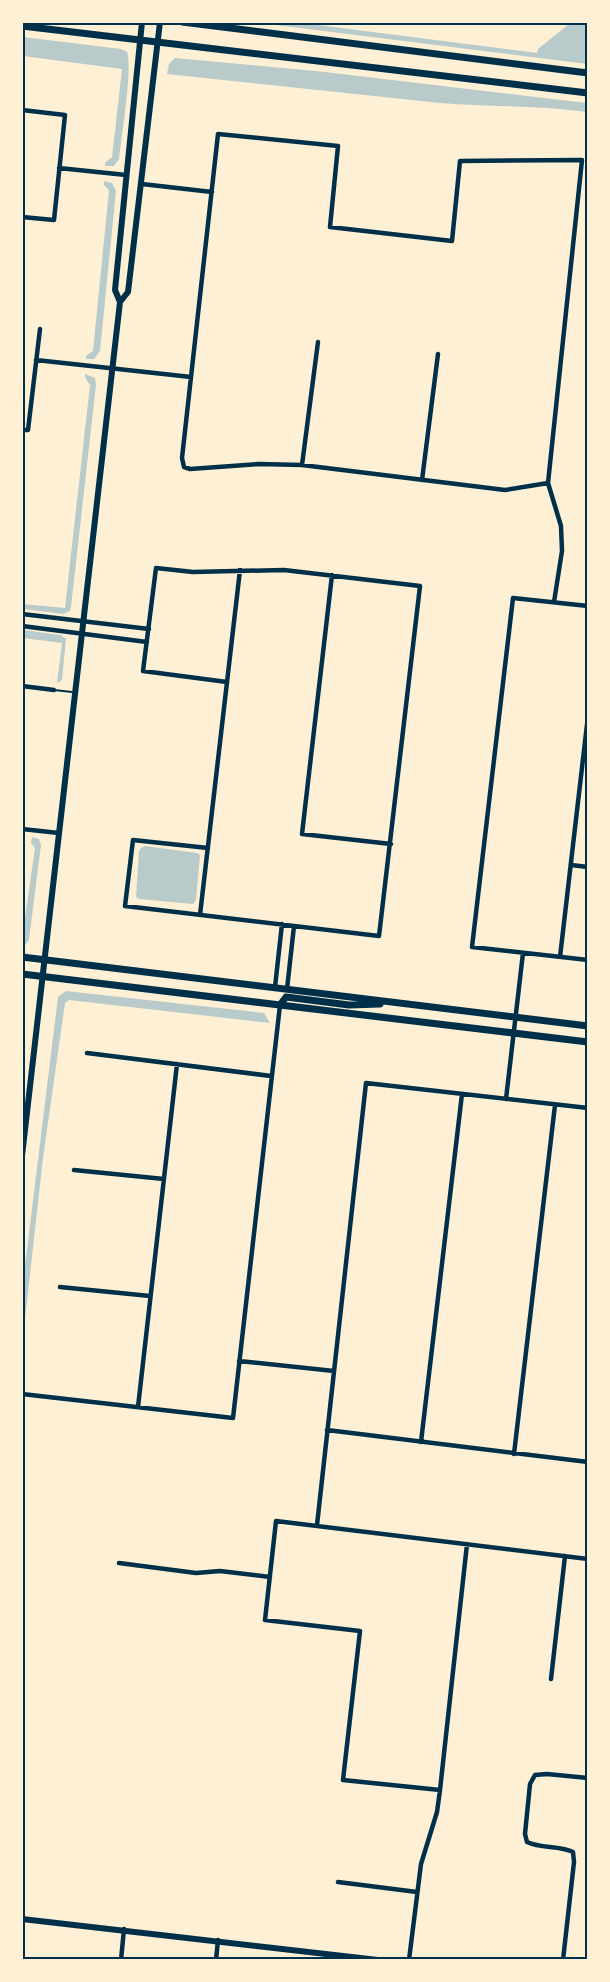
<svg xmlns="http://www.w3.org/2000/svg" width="610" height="1982" viewBox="0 0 610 1982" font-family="Poppins,sans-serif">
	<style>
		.green { fill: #b9caca }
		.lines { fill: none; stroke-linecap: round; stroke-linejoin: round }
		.service { stroke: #003049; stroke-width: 2 }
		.minor { stroke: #003049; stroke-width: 4.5 }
		.tertiary { stroke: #003049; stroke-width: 6 }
		.secondary { stroke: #003049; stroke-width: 7 }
		.neatline { fill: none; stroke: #003049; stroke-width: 2 }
	</style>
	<rect width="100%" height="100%" fill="#fdf0d5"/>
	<path class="green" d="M 260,23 L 302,23 L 537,53 L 538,49 L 570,23 L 587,23 L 587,64 Z
		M 23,37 L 121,49 L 127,52 C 133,66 121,140 119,159 L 114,166 L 105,166 L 105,163 L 112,157 L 122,69 L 23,56 Z
		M 175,58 L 325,72 L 587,103 L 587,112 C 538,105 489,107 440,103 L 167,74 L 169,64 Z
		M 104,181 L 112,183 L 116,191 L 100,351 L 94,359 L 86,359 L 86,356 L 93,351 L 109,190 L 104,185 Z
		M 85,374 L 95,378 L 96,385 L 71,607 L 70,611 L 63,614 L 23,609 L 23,604 L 65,608 L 90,385 L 85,377 Z
		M 23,630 L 61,635 L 66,639 L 62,680 L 57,683 L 62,643 L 23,638 Z
		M 32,837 L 39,839 L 41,845 L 29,940 L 23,948 L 23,931 L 35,848 L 31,843 Z
		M 145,846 L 197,853 L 200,855 L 196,900 L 193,904 L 139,899 L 136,897 L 139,851 L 141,848 Z
		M 66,991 L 264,1013 L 270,1023 L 69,1000 L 65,1003 L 43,1158 L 23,1337 L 23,1282 L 58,997 Z"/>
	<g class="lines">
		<path class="service" d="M 54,690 L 72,692"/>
		<path class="minor" d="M 22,110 L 65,115 L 54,220 L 22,217
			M 59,168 L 126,175
			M 142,184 L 212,192
			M 36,360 L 191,377
			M 22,430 L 28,430 L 40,329
			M 302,465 L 318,342
			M 422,480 L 438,354
			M 548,483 L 505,490 L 302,465 L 259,464 L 190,469 L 184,467 L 182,458 L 218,134 L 338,146 L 330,227 L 452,241 L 460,161 L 582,160 L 548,483 L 561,526 L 562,551 L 554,602
			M 332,575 L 302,834 L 391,844
			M 588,606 L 513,598 L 472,947 L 588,960
			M 22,614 L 149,629
			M 22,626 L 147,642
			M 22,686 L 54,690
			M 22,829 L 59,833
			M 208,848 L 133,840 L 125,906 L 379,936 L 420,586 L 284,570 L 193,572 L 156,568 L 143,671 L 227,682
			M 571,865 L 588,867
			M 200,915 L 240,570
			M 560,957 L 588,716
			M 275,987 L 282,924
			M 287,989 L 294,926
			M 87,1053 L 271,1076
			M 506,1099 L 523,953
			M 74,1170 L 164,1179
			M 60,1287 L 150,1296
			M 239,1361 L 334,1371
			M 22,1394 L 233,1418 L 280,1005
			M 138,1407 L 177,1064
			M 327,1430 L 588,1462
			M 421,1442 L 462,1094
			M 514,1454 L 555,1105
			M 317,1525 L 366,1083 L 588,1108
			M 119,1563 L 196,1573 L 220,1571 L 270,1577
			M 551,1679 L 565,1556
			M 440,1790 L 343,1780 L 360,1631 L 265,1620 L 276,1521 L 588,1559
			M 338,1882 L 417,1892
			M 121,1960 L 124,1929
			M 216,1960 L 218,1940
			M 409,1960 L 421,1864 L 437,1812 L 440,1790 L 467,1544
			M 563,1960 L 574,1862 L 573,1852 C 558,1845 542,1849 527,1842 L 525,1834 L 530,1784 L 535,1775 L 547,1774 L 588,1778"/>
		<path class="tertiary" d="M 120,302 L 128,292 L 160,22
			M 22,1156 L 120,302 L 115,290 L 142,22
			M 22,1919 L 378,1960"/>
		<path class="secondary" d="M 182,22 L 588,73
			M 22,26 L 588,93
			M 22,957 L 588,1026
			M 22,974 L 588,1042
			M 280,1005 L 286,997 L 349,1005 L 380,1004"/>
	</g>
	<rect width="610" height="1982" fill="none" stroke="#fdf0d5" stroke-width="48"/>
	<rect x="24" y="24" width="562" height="1934" class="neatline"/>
</svg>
